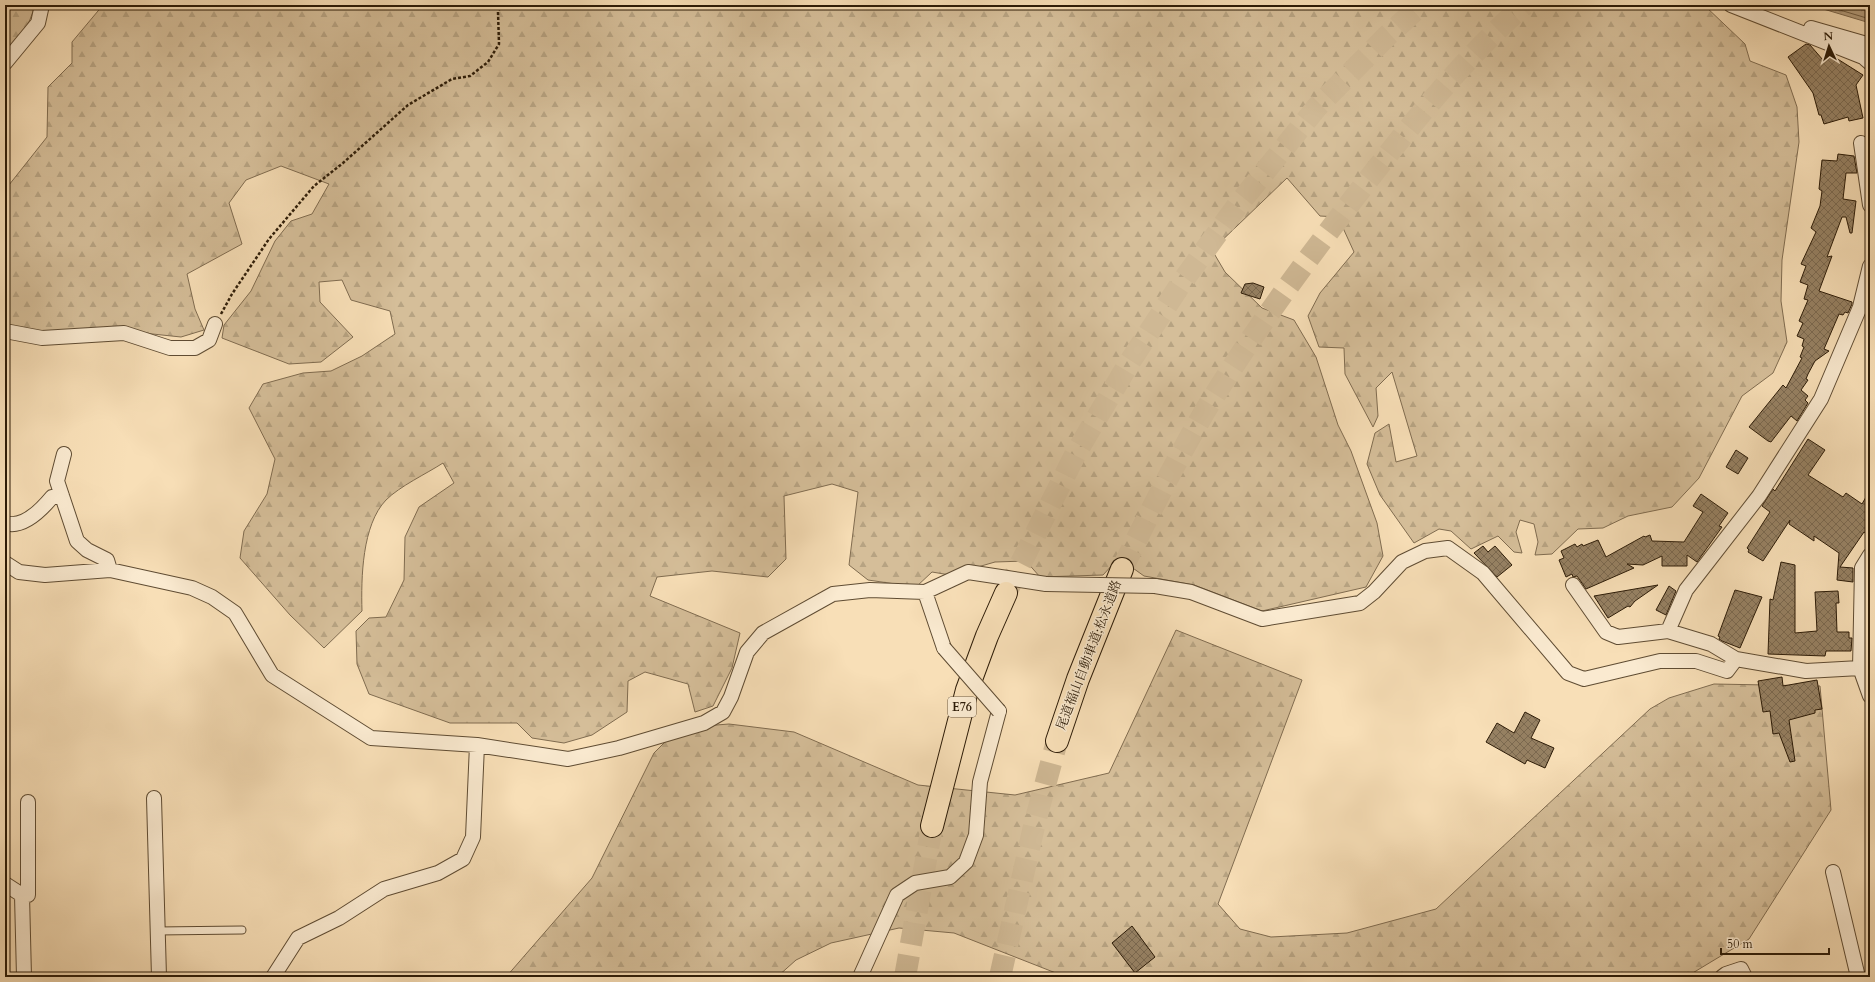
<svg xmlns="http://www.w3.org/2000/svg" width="1875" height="982" viewBox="0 0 1875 982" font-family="Cardo,'Noto Serif JP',serif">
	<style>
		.forest { fill: url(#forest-firs); stroke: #806c50 }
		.water { fill: url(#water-ripples); stroke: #7d684d }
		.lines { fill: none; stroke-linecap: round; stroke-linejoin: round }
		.shore { stroke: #705c41; stroke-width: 1 }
		.building { fill: url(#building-cross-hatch); stroke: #2c1b07 }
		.motorway-tunnel { stroke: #cfb894; stroke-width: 22; stroke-dasharray: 22 11; stroke-linecap: butt }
		.service-casing { stroke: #5f4c33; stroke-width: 9 }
		.minor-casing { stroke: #5f4c33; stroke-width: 16 }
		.motorway-casing { stroke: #2c1b07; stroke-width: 24 }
		.path { stroke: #2c1b07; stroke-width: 2.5; stroke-dasharray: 3 2; stroke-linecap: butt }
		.service { stroke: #faead0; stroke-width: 7 }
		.minor { stroke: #faead0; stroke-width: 14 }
		.motorway { stroke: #f8dfb7; stroke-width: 22 }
		.minor-bridge-casing { stroke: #5f4c33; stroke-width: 16; stroke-linecap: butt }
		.minor-bridge { stroke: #faead0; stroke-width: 14 }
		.labels { text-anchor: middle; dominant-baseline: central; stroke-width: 3; stroke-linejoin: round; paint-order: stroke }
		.shield { fill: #faead0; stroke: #6a5943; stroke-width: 1 }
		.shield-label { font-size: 12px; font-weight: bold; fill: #2c1b07 }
		.street-label { font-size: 13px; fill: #2c1b07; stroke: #faead0 }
	</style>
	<defs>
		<pattern id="forest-firs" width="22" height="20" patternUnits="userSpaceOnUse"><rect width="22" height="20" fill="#d5be99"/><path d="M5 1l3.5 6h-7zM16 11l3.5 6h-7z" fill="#b7a382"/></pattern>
		<pattern id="water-ripples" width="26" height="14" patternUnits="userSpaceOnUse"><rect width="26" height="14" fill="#b39c7b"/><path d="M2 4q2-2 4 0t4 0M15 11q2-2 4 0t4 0" fill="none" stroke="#927e63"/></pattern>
		<pattern id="building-cross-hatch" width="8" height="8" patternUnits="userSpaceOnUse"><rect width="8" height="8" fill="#968163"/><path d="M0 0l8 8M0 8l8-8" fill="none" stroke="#7b6950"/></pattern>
	</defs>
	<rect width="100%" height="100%" fill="#f8dfb7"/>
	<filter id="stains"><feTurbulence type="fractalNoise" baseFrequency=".005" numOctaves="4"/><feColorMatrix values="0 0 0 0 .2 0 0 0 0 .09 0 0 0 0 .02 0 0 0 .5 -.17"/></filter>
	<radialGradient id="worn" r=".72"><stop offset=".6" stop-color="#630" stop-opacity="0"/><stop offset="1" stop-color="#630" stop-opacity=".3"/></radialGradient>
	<path class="forest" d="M 5,5 L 35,5 C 30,24 19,42 5,56 Z
		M 103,5 L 1661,5 L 1668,9 L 1704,5 L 1745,44 L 1750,61 L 1786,75 L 1797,107 L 1799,142 L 1782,260 L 1781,301 L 1787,342 L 1773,373 L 1742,396 L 1699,478 L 1672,507 L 1628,516 L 1603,528 L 1578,529 L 1552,554 L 1535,555 L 1538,542 L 1534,524 L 1520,520 L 1516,532 L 1522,553 L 1514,552 L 1498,536 L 1471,549 L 1451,531 L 1439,529 L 1414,543 L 1380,495 L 1367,464 L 1375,433 L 1389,424 L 1396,462 L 1417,456 L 1392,372 L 1376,388 L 1378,416 L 1373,427 L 1345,374 L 1344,348 L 1319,347 L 1308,316 L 1320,293 L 1354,252 L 1338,217 L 1320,216 L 1287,178 L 1212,250 L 1225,272 L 1262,308 L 1294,320 L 1316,357 L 1338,425 L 1351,451 L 1377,523 L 1383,556 L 1366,587 L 1262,611 L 1194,585 L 1144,576 L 1130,566 L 1114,563 L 1103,575 L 1040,577 L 1026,561 L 995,562 L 950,575 L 932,572 L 916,587 L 868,580 L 849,565 L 858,492 L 832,484 L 784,496 L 786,559 L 768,577 L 712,571 L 657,577 L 650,596 L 740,633 L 732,668 L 713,706 L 695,712 L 688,684 L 645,672 L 628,681 L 627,712 L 592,735 L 564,743 L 532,738 L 517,723 L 450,723 L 369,694 L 357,664 L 356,631 L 369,618 L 386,617 L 404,580 L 405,537 L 419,507 L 454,483 L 443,463 C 426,474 400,486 386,500 C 362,525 361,578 362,611 L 324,648 L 290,615 L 240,558 L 244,531 L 267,494 L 275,459 L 249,408 L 263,384 L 303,373 L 331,371 L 362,356 L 395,334 L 390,311 L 351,300 L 342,280 L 319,282 L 320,302 L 353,337 L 321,362 L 289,364 L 222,338 L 224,325 L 251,291 L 275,241 L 291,221 L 312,214 L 329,184 L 281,166 L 246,180 L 229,203 L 242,244 L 187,274 L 195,309 L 204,330 L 181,337 L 143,333 L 5,334 L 5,190 L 47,137 L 48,87 L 72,63 L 72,42 Z
		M 1176,630 L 1302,680 L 1218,904 L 1240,929 L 1271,937 L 1347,933 L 1436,909 L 1650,709 L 1669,698 L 1714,684 L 1820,686 L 1831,810 L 1749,939 L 1686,977 L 1066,977 L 954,933 L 899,928 L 831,943 L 796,960 L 777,977 L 506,977 L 592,878 L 654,753 L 679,728 L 729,724 L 794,732 L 918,785 L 1015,795 L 1109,773 Z"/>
	<path class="water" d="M 1810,5 L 1870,5 L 1870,23 Z"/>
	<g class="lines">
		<path class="shore" d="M 1823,5 L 1870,19"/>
	</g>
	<path class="building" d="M 1806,44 L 1810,45 L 1823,60 L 1828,53 L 1863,75 L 1856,85 L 1863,118 L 1849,121 L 1848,117 L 1824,124 L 1821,115 L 1819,115 L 1813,93 L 1788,57 Z
		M 1838,154 L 1854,156 L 1857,173 L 1846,173 L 1843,199 L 1856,201 L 1852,233 L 1850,233 L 1846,217 L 1842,217 L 1827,257 L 1832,256 L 1819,291 L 1852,302 L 1852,304 L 1848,313 L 1845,312 L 1843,315 L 1839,314 L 1824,349 L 1829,351 L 1815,361 L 1808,374 L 1806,379 L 1808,380 L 1801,390 L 1808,396 L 1805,400 L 1808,403 L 1797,421 L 1791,416 L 1771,442 L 1768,441 L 1749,427 L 1783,385 L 1786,388 L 1802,358 L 1800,357 L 1804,347 L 1802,346 L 1804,339 L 1797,336 L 1803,323 L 1799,321 L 1808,300 L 1804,299 L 1808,285 L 1800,282 L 1806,266 L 1801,264 L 1816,232 L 1811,228 L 1820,206 L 1822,191 L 1819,189 L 1822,160 L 1837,161 Z
		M 1253,283 L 1264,287 L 1260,299 L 1241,293 L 1245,284 Z
		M 1808,439 L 1825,450 L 1808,475 L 1843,497 L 1846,493 L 1862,504 L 1870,490 L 1870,536 L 1864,532 L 1840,567 L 1853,568 L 1853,582 L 1837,580 L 1839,553 L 1814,536 L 1814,541 L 1789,524 L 1790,520 L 1763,561 L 1748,552 L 1749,550 L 1747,548 L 1770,512 L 1762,506 L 1773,489 L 1775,491 Z
		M 1736,450 L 1748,458 L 1738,474 L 1726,467 Z
		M 1701,494 L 1728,513 L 1719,526 L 1722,527 L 1697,562 L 1687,555 L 1687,566 L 1662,566 L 1662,556 L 1643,565 L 1627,564 L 1634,568 L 1586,589 L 1577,576 L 1573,577 L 1572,574 L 1566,577 L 1559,560 L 1564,558 L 1561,551 L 1575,544 L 1577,547 L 1582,544 L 1583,546 L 1598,540 L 1606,557 L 1644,536 L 1645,537 L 1650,535 L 1652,541 L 1684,542 L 1703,512 L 1693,506 Z
		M 1483,546 L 1488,552 L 1495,546 L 1512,565 L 1497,577 L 1474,553 Z
		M 1781,562 L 1795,565 L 1795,633 L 1817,631 L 1815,592 L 1838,591 L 1839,603 L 1836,603 L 1837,632 L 1849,632 L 1849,638 L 1852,638 L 1851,651 L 1826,651 L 1825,656 L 1768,654 L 1770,599 L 1773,600 Z
		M 1658,585 L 1635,601 L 1630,607 L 1628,606 L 1608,618 L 1594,596 Z
		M 1669,586 L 1676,591 L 1666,615 L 1656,610 Z
		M 1735,590 L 1762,597 L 1740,648 L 1722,641 L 1719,639 L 1720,637 L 1718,636 Z
		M 1782,677 L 1783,686 L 1817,680 L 1822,709 L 1815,710 L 1815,713 L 1789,720 L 1795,761 L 1790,762 L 1779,733 L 1773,734 L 1770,711 L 1763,712 L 1758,681 Z
		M 1525,712 L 1540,720 L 1531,738 L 1554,748 L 1545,768 L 1527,760 L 1525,764 L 1486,742 L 1497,723 L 1514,733 Z
		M 1132,926 L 1155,957 L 1135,973 L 1112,943 Z"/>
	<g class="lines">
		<path class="motorway-tunnel" d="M 1122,569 C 1148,516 1175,462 1205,411 C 1249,338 1300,269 1351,202 C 1404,133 1459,63 1524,5
			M 1006,593 L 1076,453 L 1129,363 L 1182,282 L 1237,206 L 1317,107 L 1387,36 L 1421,5
			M 905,977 L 932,826
			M 1000,977 L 1035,822 L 1057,741"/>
		<g class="service-casing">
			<path id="service" d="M 157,931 L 242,930"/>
		</g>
		<g class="minor-casing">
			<path id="minor" d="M 1731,5 L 1863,57 L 1870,63
				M 1811,28 L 1870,45
				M 5,63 L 38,23 L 42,5
				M 1861,143 L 1870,205
				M 5,331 L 42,338 L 124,333 L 170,348 L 195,348 L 209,340 L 215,324
				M 64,454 L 57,481 L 77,541 L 87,550 L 107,560 L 110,570
				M 5,523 C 23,529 42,509 52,497 L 62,496
				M 1870,555 L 1862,568 L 1860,668 L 1870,696
				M 5,563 L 19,572 L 45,575 L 110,570 L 192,588 L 212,597 L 235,613 L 272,675 L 371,738 L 477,745 L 568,759 L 619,748 L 704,723 L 723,712 L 731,697 L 747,652 L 763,633 L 833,594 L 870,590 L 925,592 L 968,572 L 1046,584
				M 1573,585 L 1606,632 L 1618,637 L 1668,631 L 1711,644 L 1736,659 L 1806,671 L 1860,668
				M 1155,586 L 1191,592 L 1262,619 L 1360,603 L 1374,592 L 1402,562 L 1425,551 L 1448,548 L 1483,573 L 1568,673 L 1584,679 L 1660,661 L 1696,661 L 1727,671 L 1736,659
				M 925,592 L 944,648
				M 1668,631 L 1686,590 L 1759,496 L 1821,399 L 1860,307 L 1870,266
				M 154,798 L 159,977
				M 1833,872 L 1858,977
				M 5,884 L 22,895 L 24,977
				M 22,895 L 28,895 L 28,802
				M 273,977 L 298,938 L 339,918 L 384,889 L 438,873 L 463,859 L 473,837 L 477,745
				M 860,977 L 897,895 L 915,883 L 950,877 L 966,862 L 976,835 L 980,782 L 999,711
				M 1722,977 L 1726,974 L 1741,969 L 1745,977"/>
		</g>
		<g class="motorway-casing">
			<path id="motorway" d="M 1057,741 L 1078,679 L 1122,569
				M 932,826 L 967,690 L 987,636 L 1006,593"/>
		</g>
		<path class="path" d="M 221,314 L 232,294 L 269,239 L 314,186 L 343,163 L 408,105 L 452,79 L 470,76 L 488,62 L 499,44 L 498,12 L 501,5"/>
		<use href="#service" class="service"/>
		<use href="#minor" class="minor"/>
		<use href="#motorway" class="motorway"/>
		<g class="minor-bridge-casing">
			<path id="minor-bridge" d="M 1046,584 L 1155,586
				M 944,648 L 999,711"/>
		</g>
		<use href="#minor-bridge" class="minor-bridge"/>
	</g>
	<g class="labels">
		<rect class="shield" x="948" y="697" width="28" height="20" rx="3"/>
		<g class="shield-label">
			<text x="962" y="707">E76</text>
		</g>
		<g class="street-label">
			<text transform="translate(1089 655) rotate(-69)">尾道福山自動車道;松永道路</text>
		</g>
	</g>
	<rect width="1875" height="982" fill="none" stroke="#f8dfb7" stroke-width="20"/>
	<rect x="6" y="6" width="1863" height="970" fill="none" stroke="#2c1b07" stroke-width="2"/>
	<rect x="10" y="10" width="1855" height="962" fill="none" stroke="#2c1b07"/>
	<g transform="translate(1829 46) rotate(356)" stroke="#faead0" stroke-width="3" paint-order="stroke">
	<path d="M0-3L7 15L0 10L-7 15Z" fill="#2c1b07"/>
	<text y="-6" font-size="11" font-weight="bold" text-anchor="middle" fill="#2c1b07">N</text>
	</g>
	<path d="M1721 948v6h108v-6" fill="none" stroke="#2c1b07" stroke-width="2"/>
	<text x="1727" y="948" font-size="12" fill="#2c1b07" stroke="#faead0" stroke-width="3" paint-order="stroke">50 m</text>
	<rect width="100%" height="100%" filter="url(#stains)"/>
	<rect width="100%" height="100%" fill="url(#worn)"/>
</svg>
